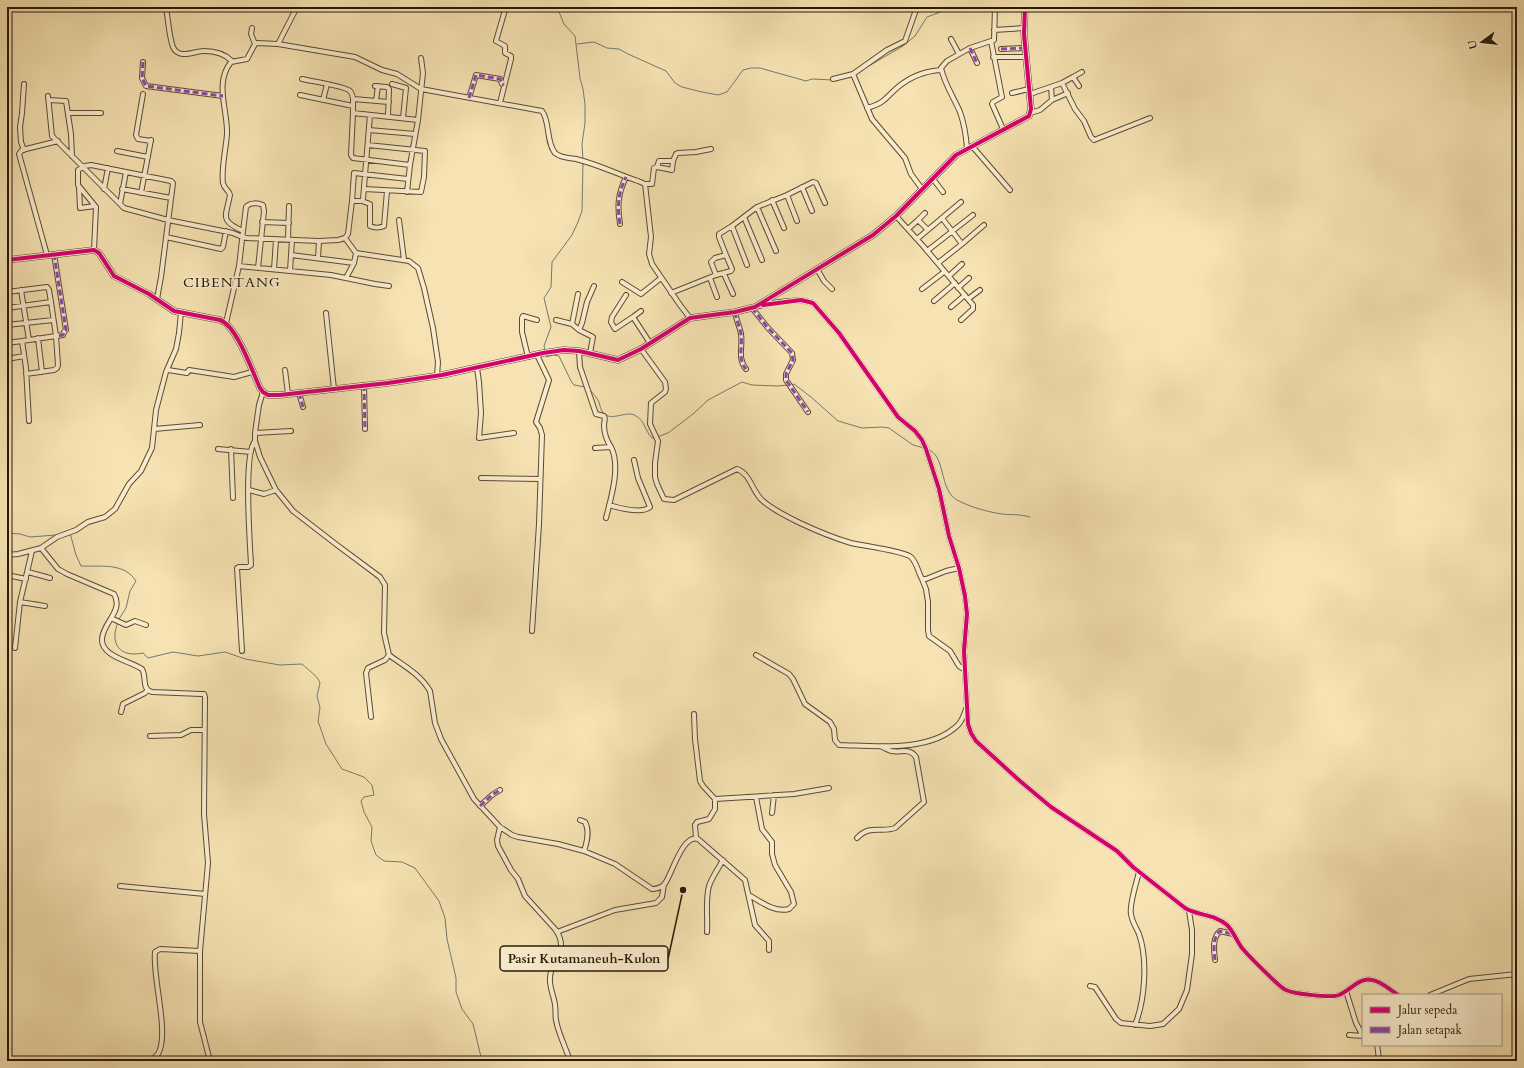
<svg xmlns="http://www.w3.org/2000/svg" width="1524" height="1068" viewBox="0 0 1524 1068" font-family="Cardo,serif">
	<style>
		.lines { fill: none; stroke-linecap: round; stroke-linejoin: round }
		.stream { stroke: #707a71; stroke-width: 1 }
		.minor-casing { stroke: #5a4b32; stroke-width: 6 }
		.tertiary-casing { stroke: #5a4b32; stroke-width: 7 }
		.minor { stroke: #f9eccd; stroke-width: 4 }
		.tertiary { stroke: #f9eccd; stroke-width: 5 }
		.quiet { stroke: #8e44ad; stroke-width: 3; stroke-dasharray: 6 3; stroke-linecap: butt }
		.cycleway-casing { stroke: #f9eccd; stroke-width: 6 }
		.cycleway { stroke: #d6006c; stroke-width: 4 }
		.labels { text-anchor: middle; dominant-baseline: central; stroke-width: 3; stroke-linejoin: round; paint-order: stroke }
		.quarter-label { font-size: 14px; letter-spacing: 1px; fill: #261907; stroke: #f9eccd }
		.leader { fill: none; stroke: #261907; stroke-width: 1.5 }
		.callout-dot { fill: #261907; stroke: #f9eccd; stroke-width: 1.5 }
		.callout { fill: #f9eccd; stroke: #261907; stroke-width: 1.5 }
		.callout-label { font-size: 13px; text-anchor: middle; font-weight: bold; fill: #261907 }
	</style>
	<rect width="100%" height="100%" fill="#f6e2b2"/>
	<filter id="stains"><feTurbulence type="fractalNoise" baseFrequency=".005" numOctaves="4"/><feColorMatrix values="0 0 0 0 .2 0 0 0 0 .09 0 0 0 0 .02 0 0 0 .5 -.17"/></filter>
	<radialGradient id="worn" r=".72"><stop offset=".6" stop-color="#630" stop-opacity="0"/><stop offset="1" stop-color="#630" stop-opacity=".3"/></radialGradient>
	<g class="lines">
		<path class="stream" d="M 557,7 L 564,24 L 575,36 L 580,78 L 583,89 L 585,104 L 585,123 L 582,144 L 583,160
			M 577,44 L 594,42 L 607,48 L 619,49 L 628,54 L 666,71 L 675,83 L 682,87 L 702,92 L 718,95 L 727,92 L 743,70 L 751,68 L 760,68 L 806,81 L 812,79 L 833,80
			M 867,67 L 903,46 L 915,36 L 927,17 L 954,7
			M 545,350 L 544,346 L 551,327 L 544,298 L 551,287 L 552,262 L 572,235 L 578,222 L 582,211 L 583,163
			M 546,355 L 546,357 L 553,355 L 559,356 L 571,381 L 574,385 L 585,387
			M 791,385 L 794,384 L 811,397 L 838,421 L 862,428 L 882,427 L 889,428 L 913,445 L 924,448
			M 590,390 C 593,393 597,398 599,402 C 600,405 600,408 602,411 C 610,424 626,409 636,416 C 645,421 645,431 652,438 L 654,438
			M 657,437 L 668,433 L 693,414 L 708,400 L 742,382 L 752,385 L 778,386 L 788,385
			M 927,449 C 947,455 938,489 957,500 C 970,507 988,512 1002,514 C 1011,515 1020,514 1030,517
			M 7,533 L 20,534 L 30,537 L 56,535
			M 70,533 L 76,555 L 81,566 C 100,567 124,562 136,581 L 130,591 L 126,608 L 119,619
			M 118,622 C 109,644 120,658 143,653 L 148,658 L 173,652 L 198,656 L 225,652 L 245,659 L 280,665 L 302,664 C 308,670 318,676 320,683 L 317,696 L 320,708 L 318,721 L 326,744 L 342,769 L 364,777 L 372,785 L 374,795 L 364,797 L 361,801 L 364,812 L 372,827 L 371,841 L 376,855 L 384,861 L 402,862 L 415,868 L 439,901 L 445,918 L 447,939 L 456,978 L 456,992 L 462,1009 L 473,1024 L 482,1061"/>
		<g class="minor-casing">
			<path id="minor" d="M 166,7 C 168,18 169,37 173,47 C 179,60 194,51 204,51 C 214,51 225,54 232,61
				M 917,7 L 905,41 L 887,50 L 853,74 L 872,119 L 905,158 L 911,174 L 922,189
				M 355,9 L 356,7
				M 252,28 L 251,34 L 255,44
				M 994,30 L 1024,28
				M 951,39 L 959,54
				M 991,41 L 1002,97 L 993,102 L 992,104 L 1003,129
				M 278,44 L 355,57 L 382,70 L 397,74 L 421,89 L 542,111 C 550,121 546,142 555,153 C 561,158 569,158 576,159 C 597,164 617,174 638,181 L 645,184 L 651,237 L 649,254 L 652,264 L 680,305 L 690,318
				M 970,48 L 977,63
				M 1001,49 L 1025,48
				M 993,57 L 1026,57
				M 143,62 L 142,78 L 146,86 L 223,96
				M 1073,77 L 1082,72
				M 302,79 C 310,81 345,86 350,91 C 354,95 353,102 353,106
				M 833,79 L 853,74
				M 1062,83 L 1075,109 L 1084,121 L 1091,137 L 1094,140 L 1150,118
				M 24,84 L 22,113 L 20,127 L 21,142 L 24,150
				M 392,84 L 406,88 L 403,118
				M 375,86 L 387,87 L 389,89 L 388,116
				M 1051,87 L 1052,100
				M 1012,93 L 1029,89
				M 143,94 L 136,135 L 138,139 L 151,141
				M 1030,94 L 1062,83 L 1073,77 L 1079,86
				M 300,95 L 353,106 L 353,113 L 418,120 L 410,165 L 407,192
				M 48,96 L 52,136 L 124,208 L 168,220 L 233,233 L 242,237 L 247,238 L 319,241 L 338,240 L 345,238 L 348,234 L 352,201 L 362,201 L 363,199 L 370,115
				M 469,98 L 476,75 L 500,79 L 502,84 L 504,85
				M 353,99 L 389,102
				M 49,100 L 66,101 L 71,134 L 72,156
				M 323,100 L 327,84
				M 376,101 L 378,86
				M 500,103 L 511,59 L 511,56 L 505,53 L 505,46 L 496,41 L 505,10 L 503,7
				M 867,108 C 885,103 884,99 898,87 C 910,77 926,71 941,70
				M 68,113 L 101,113
				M 353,113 L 351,155 L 353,158 L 410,165
				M 1030,113 L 1040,110 L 1052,100 L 1068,93
				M 418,120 L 423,73 L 421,58
				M 369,130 L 415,134
				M 972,146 L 1010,190
				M 967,148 C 966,136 964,123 960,112 C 954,98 944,83 941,68 L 947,61 L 970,48 L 994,40 L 995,7
				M 117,151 L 148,157
				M 657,167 L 672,170 L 673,161
				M 933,179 L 943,192
				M 645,184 L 652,184 L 654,168 L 657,167 L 659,161 L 673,161 L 676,154 L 678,153 L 696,152 L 711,149
				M 79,187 L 80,208 L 95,206
				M 802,187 L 812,211
				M 104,189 L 108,168
				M 122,189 L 171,198
				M 364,189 L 421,192 L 424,177 L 425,151 L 368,145
				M 141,193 L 151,140
				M 787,195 L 797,221
				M 772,200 L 784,228
				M 352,201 L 354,173 L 408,179
				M 362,201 L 370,204 L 370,226 C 374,228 380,228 384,226 L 387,191
				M 120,204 L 126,172 L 171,181 L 173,183 L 161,277 L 157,299
				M 757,207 L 776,251
				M 896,216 L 924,247 L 973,305 L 973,309 L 961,320
				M 744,217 L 762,260
				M 942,218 L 961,202
				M 399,220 L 404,260
				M 918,220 L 925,213
				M 262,222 L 289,223
				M 620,224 C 617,205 618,194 626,177
				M 732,226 L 757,207 L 787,195 L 813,182 L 816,183 L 825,203
				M 908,229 L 918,220 L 927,229
				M 243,231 L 246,207 C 250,202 258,203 263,205 L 264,211 L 258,268
				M 166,237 L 221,249 L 223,247 L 226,231
				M 345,238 L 356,253 L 409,261 L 418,268 L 424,288 L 433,328 L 438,362 L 437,376
				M 917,239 L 942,218 L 962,244 L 938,263
				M 288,240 L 289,206
				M 292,240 L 291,255 L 354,263
				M 962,244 L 984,225
				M 94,250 L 96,207 L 78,185 L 78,170 L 85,166 L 91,165 L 126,172
				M 927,251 L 973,215
				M 47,255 L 19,154 L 22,150 L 58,141
				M 318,258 L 319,241
				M 239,266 L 331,275 L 375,284 L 389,286
				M 274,269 L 276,240
				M 817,269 L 824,281 L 832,289
				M 290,271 L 291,255
				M 724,274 L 733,294
				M 716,275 L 711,262 L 715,258 L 726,255 L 719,237 L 719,234 L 732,226 L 747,265
				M 949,276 L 962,264
				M 346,278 L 354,263 L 356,253
				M 710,278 L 717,297
				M 622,282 L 641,294 L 661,278
				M 958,288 L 969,278
				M 922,289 L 944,272
				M 21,290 L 29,340
				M 7,292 L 47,287 L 49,290 L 51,302
				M 671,293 L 716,275 L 731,271 L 732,269 L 726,255
				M 578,294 L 572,324 L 579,330 L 593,337 L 590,353
				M 626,295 L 612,317 L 611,322 L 615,329 L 633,317 L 650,343
				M 968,299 L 980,290
				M 934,301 L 955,283
				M 758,306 L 779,302 L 801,300 L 813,303 L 839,333 L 898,417 L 915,431 L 922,440 L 926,449 L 939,489 L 949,536 L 959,568 L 965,596 L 967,614 L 964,651 L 968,724 L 971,733 L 976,741 L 1020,781 L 1051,807 L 1117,851 L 1133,867 L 1185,908 C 1198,916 1215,914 1227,925 C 1233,931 1237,941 1242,948 C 1247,954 1279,987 1286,990 C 1294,994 1331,998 1339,995 C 1350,991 1359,977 1372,980 C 1381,981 1390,990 1398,995
				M 951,307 L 965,295
				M 7,308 L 51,302 L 56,336 L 22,341 L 26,368 L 29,421
				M 752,308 L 768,328 L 792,353 L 793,360 L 786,374 L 786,380 L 808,412
				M 735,312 C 736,320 740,327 741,334 C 743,347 737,358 746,369
				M 326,313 L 334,389
				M 633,317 L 641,311
				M 556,320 L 572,324
				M 226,323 L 239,266 L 243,231 C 219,220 226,217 230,195 C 229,190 224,189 223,183 C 221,168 226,149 227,134 C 228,111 214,83 231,62 L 247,59 L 255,44 L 257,43 L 278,44 L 297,7
				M 7,325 L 53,320
				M 579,330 L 582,323 L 587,302 L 594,286
				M 38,338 L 42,372
				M 7,343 L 22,341
				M 641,349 L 665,382 L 666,389 L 665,392 L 651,403 L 650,424 L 658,441 L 655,463 L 655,477 L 657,484 L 664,499 L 674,500 L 737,469 C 751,474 752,492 763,501 C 773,510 788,517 800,523 C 817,531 834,538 851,543 C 864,546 904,551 911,557 C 917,563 918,572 922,579 L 926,579 L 946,571 L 959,568
				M 579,351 L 580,367 L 596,414 L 604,416 C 606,419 604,421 604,425 C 604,433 607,441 611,447 L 595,448
				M 528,357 L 522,332 L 522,318 L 523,316 L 537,320
				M 7,359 L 24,356
				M 477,368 L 479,382 L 481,413 L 479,438 L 514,433
				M 168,370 L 187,373 L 189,370 L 234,377 L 252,372
				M 285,370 L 288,394
				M 26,374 L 54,370 L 57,368 L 58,365 L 56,336 L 63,335 L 64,332 L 66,330 L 54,254
				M 364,385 L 365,429
				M 263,392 L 259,405 L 255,433 L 255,441 L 260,457 L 276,490 L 293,511 L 337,545 L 380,577 L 385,585 L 384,633 L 389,655 C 404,666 420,674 430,691 L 435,723 L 441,739 L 474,799 L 500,827 L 512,835 L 518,837 L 558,844 L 584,851 L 615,864 L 652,889 C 657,889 660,888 664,885 C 672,875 682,834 698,839 L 745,880 L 755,925 L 769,941 L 769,950
				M 299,393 L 303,407
				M 154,429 L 200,425
				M 255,433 L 291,431
				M 218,449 L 251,452
				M 231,449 L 233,498
				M 481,478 L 540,479
				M 249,490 L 264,494 L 276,490
				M 609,505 C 619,508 642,514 650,507 L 638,478 L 634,460
				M 606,518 C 611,498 621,466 611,447
				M 41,548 L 58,569 L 67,574 L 114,594 C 124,611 103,622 102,639 C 101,657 131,661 142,669 C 147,677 141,689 152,692 L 201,694 L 204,694 L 205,697 L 204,814 L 208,863 L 200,951 L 200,1022 L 210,1061
				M 7,555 L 18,554 L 41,548 L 57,537 L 76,530 L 88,522 L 105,517 L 115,509 L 129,484 L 141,471 L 152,448 L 156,410 L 166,372 L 176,349 L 179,333 L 181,312
				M 28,572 L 50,578
				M 7,575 L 26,579
				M 922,579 L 926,589 L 928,602 L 928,630 L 929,636 L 950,651 L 959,666 L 965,670
				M 20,602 L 45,606
				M 111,618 L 126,625 L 135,621 L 146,625
				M 532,631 L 539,524 L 542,435 L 540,428 L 536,422 L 549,380 L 537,355
				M 15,648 L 20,602 L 32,551
				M 242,651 L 237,568 L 239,567 L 248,567 L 251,565 C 250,543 243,454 255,441
				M 756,655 L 789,674 L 793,679 L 805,704 L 830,722 L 834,729 L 835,740 L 839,745 C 875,746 929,753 958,725 C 962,721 964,715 966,709
				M 121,712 L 123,704 L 145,693 L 147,691
				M 694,714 L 695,739 L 700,781 L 703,786 L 715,799
				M 371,717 L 366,673 L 368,668 L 385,660 L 389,655
				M 150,736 L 181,735 L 191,730 L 204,730
				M 480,806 L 492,795 L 500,790
				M 772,813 L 774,795
				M 580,820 L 585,822 C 590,831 587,842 584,851
				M 500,827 L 497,840 L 498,846 L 511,870 L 518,879 L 525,896 L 555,929 C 571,951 550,960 550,978 C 549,987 554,996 555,1005 C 556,1010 555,1015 556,1020 C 558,1033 566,1048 570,1061
				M 696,838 L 695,825 L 697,822 L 709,819 L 715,809 L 715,799 L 794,794 L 829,788
				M 857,838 C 870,824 881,833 895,828 L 924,802 L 916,757 C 909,747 901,753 891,751 C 888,750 885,748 882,747
				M 120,886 L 205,894
				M 749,895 C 761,902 775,913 789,909 L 794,904 L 791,892 L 775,865 L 772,854 L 772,842 L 762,829 L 756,797
				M 557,932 L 615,910 L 656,903 L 662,897 L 664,884
				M 707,932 C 708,917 705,901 709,886 C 712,877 718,869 723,860
				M 1215,960 C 1214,951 1212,938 1220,931 L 1233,934
				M 1090,986 L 1095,987 L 1116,1019 L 1121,1023 L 1150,1026 L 1163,1024 L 1179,1009 L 1187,990 L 1192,954 L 1192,930 L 1189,911
				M 1346,991 L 1356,1023 L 1363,1036
				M 1430,995 L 1469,979 L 1517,974
				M 1135,1025 C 1145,1000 1148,960 1139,934 C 1136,927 1132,922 1131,914 C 1129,905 1137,881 1139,872
				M 1349,1035 L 1363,1036
				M 1377,1045 L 1378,1051 L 1379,1061
				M 151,1061 C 153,1059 156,1056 158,1054 C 170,1034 152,977 155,952 L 160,949 L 200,951"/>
		</g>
		<g class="tertiary-casing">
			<path id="tertiary" d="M 7,260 L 94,250 L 99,253 L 114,276 L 149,294 L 174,311 L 220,320 C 237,326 252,371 260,388 L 263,392 L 268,395 L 280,395 L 388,383 L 442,375 L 543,353 L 564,350 L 579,351 L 618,360 L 641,349 L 690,318 L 735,312 L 755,307 L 873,235 L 896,216 L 956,155 L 1029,116 L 1031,109 L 1024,34 L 1025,7"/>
		</g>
		<use href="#minor" class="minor"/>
		<use href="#tertiary" class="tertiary"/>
		<path class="quiet" d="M 970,48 L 977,63
			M 1001,49 L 1025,48
			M 143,62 L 142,78 L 146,86 L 223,96
			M 469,98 L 476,75 L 500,79 L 502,84 L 504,85
			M 620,224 C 617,205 618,194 626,177
			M 54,254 L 66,330 L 64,332 L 63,335 L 56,336
			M 752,308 L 768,328 L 792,353 L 793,360 L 786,374 L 786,380 L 808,412
			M 735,312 C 736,320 740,327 741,334 C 743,347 737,358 746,369
			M 364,385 L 365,429
			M 299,393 L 303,407
			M 480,806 L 492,795 L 500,790
			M 1215,960 C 1214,951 1212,938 1220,931 L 1233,934"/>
		<g class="cycleway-casing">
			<path id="cycleway" d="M 7,260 L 94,250 L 99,253 L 114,276 L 149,294 L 174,311 L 220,320 C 237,326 252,371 260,388 L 263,392 L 268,395 L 280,395 L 388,383 L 442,375 L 543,353 L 564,350 L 579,351 L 618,360 L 641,349 L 690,318 L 735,312 L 755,307 L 873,235 L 896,216 L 956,155 L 1029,116 L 1031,109 L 1024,34 L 1025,7
				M 763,305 L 801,300 L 813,303 L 839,333 L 898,417 L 915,431 L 922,440 L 926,449 L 939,489 L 949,536 L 959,568 L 965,596 L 967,614 L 964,651 L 968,724 L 971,733 L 976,741 L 1020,781 L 1051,807 L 1117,851 L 1133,867 L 1185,908 C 1198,916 1215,914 1227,925 C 1233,931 1237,941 1242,948 C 1247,954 1279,987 1286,990 C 1294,994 1331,998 1339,995 C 1350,991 1359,977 1372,980 C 1381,981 1390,990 1398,995"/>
		</g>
		<use href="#cycleway" class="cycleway"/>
	</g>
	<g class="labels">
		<g class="quarter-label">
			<text x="232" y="282">CIBENTANG</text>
		</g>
	</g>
	<path class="leader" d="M683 890L668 959"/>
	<circle class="callout-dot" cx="683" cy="890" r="4"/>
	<rect class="callout" x="500" y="946" width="168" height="25" rx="4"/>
	<g class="callout-label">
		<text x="584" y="963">Pasir Kutamaneuh-Kulon</text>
	</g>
	<rect width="1524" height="1068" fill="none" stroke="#f6e2b2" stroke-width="24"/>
	<rect x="8" y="8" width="1508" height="1052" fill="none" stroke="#261907" stroke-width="2"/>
	<rect x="12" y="12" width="1500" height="1044" fill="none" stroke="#261907"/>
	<rect x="1362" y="994" width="140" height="52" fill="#f9eccd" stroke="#a5987e"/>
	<rect x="1370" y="1007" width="20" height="6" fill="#d6006c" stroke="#a5987e"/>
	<text x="1398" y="1014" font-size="12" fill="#261907">Jalur sepeda</text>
	<rect x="1370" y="1027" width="20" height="6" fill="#8e44ad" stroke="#a5987e"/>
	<text x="1398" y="1034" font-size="12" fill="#261907">Jalan setapak</text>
	<g transform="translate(1482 42) rotate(255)" stroke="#f9eccd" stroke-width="3" paint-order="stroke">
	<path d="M0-3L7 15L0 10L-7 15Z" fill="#261907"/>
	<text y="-6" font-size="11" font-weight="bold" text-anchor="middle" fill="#261907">U</text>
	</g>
	<rect width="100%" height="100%" filter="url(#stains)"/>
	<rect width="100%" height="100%" fill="url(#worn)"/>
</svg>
